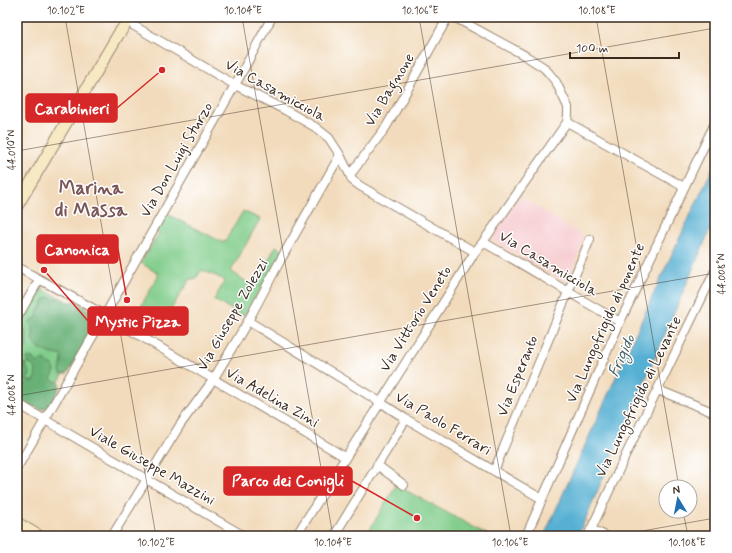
<svg xmlns="http://www.w3.org/2000/svg" width="732" height="553" viewBox="0 0 732 553" font-family="Mynerve,sans-serif">
	<style>
		.built { fill: #f7cfd2 }
		.green { fill: #80cc8a; stroke: #5e7b54 }
		.forest { fill: #68b076; stroke: #526d4a }
		.water { fill: #56b0d3; stroke: #486d78 }
		.lines { fill: none; stroke-linecap: round; stroke-linejoin: round }
		.minor-casing { stroke: #96826d; stroke-width: 10 }
		.secondary-casing { stroke: #96826d; stroke-width: 13 }
		.minor { stroke: #fff; stroke-width: 8 }
		.secondary { stroke: #f7e9c3; stroke-width: 11 }
		.ticks { fill: none; stroke: #3b2a1e; stroke-width: 1; stroke-opacity: 0.45 }
		.labels { text-anchor: middle; dominant-baseline: central; stroke-width: 3; stroke-linejoin: round; paint-order: stroke }
		.street-label { font-size: 15px; fill: #3b2a1e; stroke: #fff }
		.water-label { font-size: 16px; font-style: italic; fill: #466066; stroke: #fff }
		.district-label { font-size: 19px; font-weight: bold; fill: #7a5658; stroke: #fff }
		.leader { fill: none; stroke: #d62828; stroke-width: 1.5 }
		.callout-dot { fill: #d62828; stroke: #fff; stroke-width: 1.5 }
		.callout { fill: #d62828; stroke: #d62828; stroke-width: 1.5 }
		.callout-label { font-size: 16px; text-anchor: middle; font-weight: bold; fill: #fff }
		.neatline { fill: none; stroke: #3b2a1e; stroke-width: 1.5 }
		.ticks-label { font-size: 10px; text-anchor: middle; fill: #3b2a1e }
	</style>
	<rect width="100%" height="100%" fill="#fff"/>
	<filter id="ink" filterUnits="userSpaceOnUse"><feTurbulence type="fractalNoise" baseFrequency=".025" numOctaves="2"/><feDisplacementMap in="SourceGraphic" scale="8" xChannelSelector="R" yChannelSelector="G"/><feConvolveMatrix kernelMatrix="1 2 1 2 8 2 1 2 1" color-interpolation-filters="sRGB"/></filter>
	<filter id="wash" filterUnits="userSpaceOnUse"><feTurbulence type="fractalNoise" baseFrequency=".012" numOctaves="4" result="noise"/><feDisplacementMap in="SourceGraphic" scale="16" xChannelSelector="R" yChannelSelector="G"/><feGaussianBlur stdDeviation="0.9" result="paint"/><feColorMatrix in="noise" values="0 0 0 0 0 0 0 0 0 0 0 0 0 0 0 0 0 1.4 0 .05"/><feComposite in="paint" operator="in"/></filter>
	<g filter="url(#wash)">
		<rect width="100%" height="100%" fill="#f2dbbc"/>
		<path class="built" d="M 519,196 L 585,237 L 568,279 L 564,282 L 492,240 Z"/>
		<path class="green" d="M 243,211 L 260,219 L 231,271 L 248,283 L 255,285 L 276,246 L 283,251 L 244,316 L 214,300 L 225,280 L 202,270 L 195,279 L 190,279 L 163,322 L 140,308 L 159,274 L 141,263 L 159,233 L 156,230 L 165,213 L 224,243 Z
			M 42,289 L 96,318 L 43,409 L 17,394 L 17,331 Z
			M 396,485 L 490,536 L 366,536 Z"/>
		<path class="forest" d="M 49,297 L 52,298 L 54,300 L 60,297 C 65,300 68,304 74,301 L 91,311 L 90,315 L 95,326 L 88,338 L 84,340 L 85,345 L 67,374 L 61,374 C 58,368 64,362 61,355 C 51,355 38,350 32,341 C 32,338 34,333 33,330 C 32,322 25,322 37,318 L 38,310 L 41,308 L 44,300 Z
			M 20,326 L 24,329 L 27,339 L 26,343 L 27,346 L 23,351 C 23,361 22,357 17,363 L 17,327 Z
			M 28,357 L 33,358 L 36,363 L 42,360 L 45,360 L 48,364 L 53,365 L 55,371 L 51,379 L 52,380 L 59,382 C 61,388 58,391 55,396 C 53,401 49,408 43,409 C 40,410 37,407 34,407 C 24,404 19,401 22,390 C 23,386 24,383 28,380 L 32,382 L 35,380 L 36,369 L 28,362 L 27,359 Z
			M 26,363 L 27,369 L 30,373 L 30,375 L 27,379 L 17,386 L 17,368 L 18,368 L 23,364 Z"/>
		<path class="water" d="M 715,163 L 715,218 L 578,536 L 544,536 L 663,273 Z"/>
	</g>
	<g filter="url(#ink)">
		<g class="lines">
			<g class="minor-casing">
				<path id="minor" d="M 119,17 L 235,85 L 285,110 L 315,127 L 329,138 L 340,155 L 350,175 L 352,180 L 360,186 L 475,252
					M 567,122 L 684,187
					M 350,175 L 386,127 L 401,101 L 448,17
					M 483,242 C 529,268 574,296 620,322
					M 17,267 L 105,315 L 345,457
					M 17,318 L 39,280
					M 248,321 L 380,402 L 406,419 L 542,499
					M 658,390 L 715,413
					M 17,403 L 45,420 L 244,536
					M 377,465 L 404,485
					M 17,468 L 45,420 L 48,414 L 105,315 L 235,85 L 272,17
					M 494,471 L 590,239
					M 591,529 L 606,536
					M 112,536 L 180,425 L 213,380 L 248,321 L 280,261 L 340,155
					M 296,536 L 418,343 L 475,252 L 483,242 L 567,122 L 568,114 L 568,107 L 556,82 L 548,72 L 543,67 L 524,55 L 454,17
					M 334,536 L 406,419
					M 526,536 L 620,322 L 715,123
					M 588,536 L 631,444 L 715,271"/>
			</g>
			<g class="secondary-casing">
				<path id="secondary" d="M 17,206 L 118,35 L 123,28 L 129,17
					M 17,523 L 39,536"/>
			</g>
			<use href="#minor" class="minor"/>
			<use href="#secondary" class="secondary"/>
		</g>
	</g>
	<path class="ticks" d="M 65,17 L 156,536M 242,17 L 333,536M 419,17 L 511,536M 596,17 L 679,487M 17,151 L 715,28M 17,396 L 715,273M 683,511 L 688,536M 614,536 L 715,518"/>
	<g class="labels">
		<g class="street-label">
			<text transform="translate(390 90) rotate(-59)">Via Bagnone</text>
			<text transform="translate(275 91) rotate(29)">Via Casamicciola</text>
			<text transform="translate(177 160) rotate(-60)">Via Don Luigi Sturzo</text>
			<text transform="translate(548 264) rotate(31)">Via Casamicciola</text>
			<text transform="translate(233 315) rotate(-60)">Via Giuseppe Zolezzi</text>
			<text transform="translate(416 319) rotate(-58)">Via Vittorio Veneto</text>
			<text transform="translate(606 323) rotate(-66)">Via Lungofrigido di ponente</text>
			<text transform="translate(518 376) rotate(-68)">Via Esperanto</text>
			<text transform="translate(639 397) rotate(-64)">Via Lungofrigido di Levante</text>
			<text transform="translate(272 398) rotate(30)">Via Adelina Zini</text>
			<text transform="translate(443 424) rotate(31)">Via Paolo Ferrari</text>
			<text transform="translate(152 466) rotate(30)">Viale Giuseppe Mazzini</text>
		</g>
		<g class="water-label">
			<text transform="translate(622 356) rotate(-66)">Frigido</text>
		</g>
		<g class="district-label">
			<text x="91" y="188">Marina<tspan x="91" dy="22">di Massa</tspan></text>
		</g>
	</g>
	<path class="leader" d="M162 70L117 108M127 300L118 249M44 270L88 321M417 518L352 481"/>
	<g class="callout-dot">
		<circle cx="162" cy="70" r="4"/>
		<circle cx="127" cy="300" r="4"/>
		<circle cx="44" cy="270" r="4"/>
		<circle cx="417" cy="518" r="4"/>
	</g>
	<g class="callout">
		<rect x="26" y="94" width="91" height="28" rx="4"/>
		<rect x="37" y="235" width="81" height="28" rx="4"/>
		<rect x="88" y="307" width="100" height="28" rx="4"/>
		<rect x="224" y="467" width="128" height="28" rx="4"/>
	</g>
	<g class="callout-label">
		<text x="72" y="114">Carabinieri</text>
		<text x="77" y="255">Canonica</text>
		<text x="138" y="327">Mystic Pizza</text>
		<text x="288" y="486">Parco dei Conigli</text>
	</g>
	<rect width="732" height="553" fill="none" stroke="#fff" stroke-width="44"/>
	<g transform="translate(678 499) rotate(350)"><circle r="19" fill="#ffffff" stroke="#b1aaa5"/>
	<path d="M0-3L7 15L0 10L-7 15Z" fill="#1f6fb2"/>
	<text y="-6" font-size="11" font-weight="bold" text-anchor="middle" fill="#3b2a1e">N</text>
	</g>
	<path d="M570 52v6h109v-6" fill="none" stroke="#3b2a1e" stroke-width="2"/>
	<text x="576" y="52" font-size="12" fill="#3b2a1e" stroke="#ffffff" stroke-width="3" paint-order="stroke">100 m</text>
	<rect x="22" y="22" width="688" height="509" class="neatline"/>
	<g class="ticks-label">
		<text x="66" y="14">10.102°E</text>
		<text x="243" y="14">10.104°E</text>
		<text x="420" y="14">10.106°E</text>
		<text x="597" y="14">10.108°E</text>
		<text transform="translate(11 150) rotate(-90)" y="4">44.010°N</text>
		<text transform="translate(721 274) rotate(-90)" y="4">44.008°N</text>
		<text transform="translate(11 395) rotate(-90)" y="4">44.008°N</text>
		<text x="156" y="546">10.102°E</text>
		<text x="333" y="546">10.104°E</text>
		<text x="510" y="546">10.106°E</text>
		<text x="687" y="546">10.108°E</text>
	</g>
</svg>
